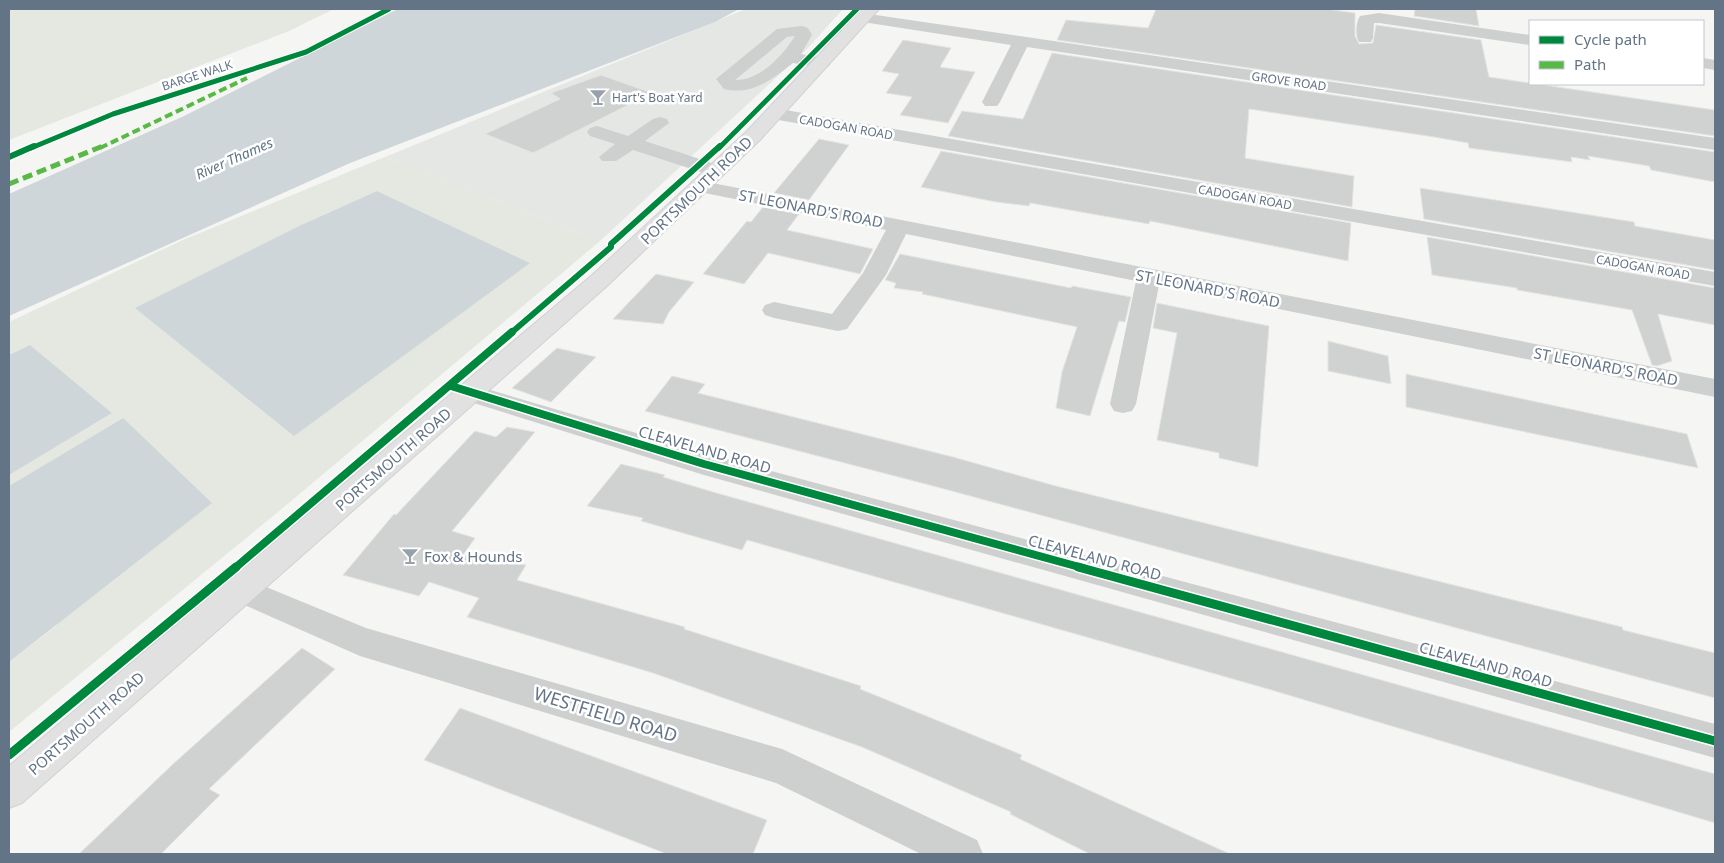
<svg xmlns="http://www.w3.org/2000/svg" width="1724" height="863" viewBox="0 0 1724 863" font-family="'Noto Sans',sans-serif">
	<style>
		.built { fill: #e5e7e5 }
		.green { fill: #e4e8e1; fill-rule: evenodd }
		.water { fill: #ced6d9 }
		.building { fill: #d0d1d1; stroke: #e4e4e3 }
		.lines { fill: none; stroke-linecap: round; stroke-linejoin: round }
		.major-casing { stroke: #d0d2d2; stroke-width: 2 }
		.minor { fill: #ced0d0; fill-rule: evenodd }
		.major { fill: #e1e1e2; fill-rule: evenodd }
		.quiet-far1 { stroke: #58b947; stroke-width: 4; stroke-dasharray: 8 4; stroke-linecap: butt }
		.quiet { stroke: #58b947; stroke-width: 5; stroke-dasharray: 10 5; stroke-linecap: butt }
		.cycleway-far3-casing { stroke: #fff; stroke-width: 7 }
		.cycleway-far2-casing { stroke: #fff; stroke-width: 9 }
		.cycleway-far1-casing { stroke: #fff; stroke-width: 11 }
		.cycleway-casing { stroke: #fff; stroke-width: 12 }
		.cycleway-far3 { stroke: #00873e; stroke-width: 5 }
		.cycleway-far2 { stroke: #00873e; stroke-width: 6 }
		.cycleway-far1 { stroke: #00873e; stroke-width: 8 }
		.cycleway { stroke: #00873e; stroke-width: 9 }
		.labels { text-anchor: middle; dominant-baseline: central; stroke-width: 5; stroke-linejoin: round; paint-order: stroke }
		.far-street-label { font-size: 12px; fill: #637486; stroke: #fff }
		.far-poi-label { font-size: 12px; fill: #637486; stroke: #fff; text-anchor: start }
		.far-water-label { font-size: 14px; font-style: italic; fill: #5e7783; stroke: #fff }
		.street-label { font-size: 15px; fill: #637486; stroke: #fff }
		.poi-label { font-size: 15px; fill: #637486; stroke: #fff; text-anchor: start }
		.near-street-label { font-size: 18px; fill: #637486; stroke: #fff }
	</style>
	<rect width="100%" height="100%" fill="#f5f5f3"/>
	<path class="built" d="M 746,9 L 843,9 L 806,50 L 600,241 L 385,157 Z"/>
	<path class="green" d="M 9,9 L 334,9 L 289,31 L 9,140 Z
		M 385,157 L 600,241 L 284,507 L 9,732 L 9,662 L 56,626 L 123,418 L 9,486 L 9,475 L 112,413 L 30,345 L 9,355 L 9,322 L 183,240 ZM 377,191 L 530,263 L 136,308 L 299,226 Z"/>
	<path class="water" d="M 398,9 L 739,9 L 715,22 L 350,163 L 9,316 L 9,194 L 184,116 Z
		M 377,191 L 530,263 L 294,436 L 135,308 L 299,226 Z
		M 30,345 L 112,413 L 9,475 L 9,355 Z
		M 123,418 L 212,503 L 9,662 L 9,486 Z"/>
	<path class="building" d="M 1156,9 L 1326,9 L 1355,13 L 1355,36 L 1359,44 L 1373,43 L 1376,25 L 1481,40 L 1489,77 L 1715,110 L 1715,136 L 1057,40 L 1066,20 L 1148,28 Z
		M 1415,9 L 1476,9 L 1479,26 L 1414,16 Z
		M 903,40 L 951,48 L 940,67 L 975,72 L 948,123 L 900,115 L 912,97 L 886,93 L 899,74 L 882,71 Z
		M 1052,53 L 1715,152 L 1715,182 L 1651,170 L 1649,166 L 1588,156 L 1590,160 L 1571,157 L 1572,162 L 1535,157 L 1469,148 L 1468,143 L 1434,137 L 1249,109 L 1245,158 L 1354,176 L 1352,207 L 948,136 L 962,111 L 1023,119 Z
		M 601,75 L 652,93 L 533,153 L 485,134 L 560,99 L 551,93 Z
		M 819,139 L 849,145 L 809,200 L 774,193 Z
		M 941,151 L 1351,223 L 1348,261 L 1150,221 L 1149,224 L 1030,203 L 1029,206 L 996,202 L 921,187 Z
		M 1420,188 L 1634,222 L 1635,226 L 1715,240 L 1715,270 L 1424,219 Z
		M 763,207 L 799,214 L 787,230 L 873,249 L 860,274 L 768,253 L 744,284 L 703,274 L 747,221 L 751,222 Z
		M 1427,237 L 1715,288 L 1715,325 L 1658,314 L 1672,361 L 1657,366 L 1652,365 L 1632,310 L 1517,290 L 1517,288 L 1432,275 Z
		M 900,254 L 1071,288 L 1072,286 L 1131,297 L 1125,322 L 1119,321 L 1090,416 L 1056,408 L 1062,372 L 1077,327 L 922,294 L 923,292 L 894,288 L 896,283 L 885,280 Z
		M 656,274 L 694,282 L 669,312 L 663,324 L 613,319 Z
		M 1157,303 L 1269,326 L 1258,467 L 1219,458 L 1219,453 L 1157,440 L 1177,333 L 1153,328 Z
		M 1328,341 L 1388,356 L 1391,384 L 1328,371 Z
		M 557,348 L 596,357 L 551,402 L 512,388 Z
		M 1406,374 L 1687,434 L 1698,468 L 1406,407 Z
		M 672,376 L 705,384 L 698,393 L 953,457 L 1056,486 L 1622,627 L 1623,630 L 1715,653 L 1715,698 L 937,487 L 645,411 Z
		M 507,427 L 535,432 L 452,531 L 475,538 L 463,555 L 526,565 L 517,580 L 685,627 L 684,629 L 861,686 L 860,689 L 1022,755 L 1020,759 L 1230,854 L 1090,854 L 1010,814 L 1011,812 L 862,747 L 653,673 L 467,617 L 479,598 L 429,582 L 419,596 L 343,575 L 394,514 L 396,515 L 475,431 L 496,437 Z
		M 621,464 L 665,475 L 663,477 L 713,492 L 1715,774 L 1715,823 L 1268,689 L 747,540 L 742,550 L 641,521 L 643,518 L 587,506 Z
		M 302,648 L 335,669 L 209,789 L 220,795 L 161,854 L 79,854 L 172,765 Z
		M 460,708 L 767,820 L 753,854 L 667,854 L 424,760 Z"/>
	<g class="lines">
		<g class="major-casing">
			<path id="major" d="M 862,9 L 879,9 L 760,140 L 607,286 L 22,803 L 9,808 L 9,766 L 591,276 L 746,132 Z"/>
		</g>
		<path class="minor" d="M 862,13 L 1715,138 L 1715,150 L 1027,47 L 1000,102 L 997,106 L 985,106 L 982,102 L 1011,45 L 856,21 L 854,18 L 856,15 Z
			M 1379,13 L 1530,35 L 1530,45 L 1379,23 L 1374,23 L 1373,38 L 1371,42 L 1359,42 C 1355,36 1356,22 1360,16 Z
			M 802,26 L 808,28 L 812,35 L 801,54 L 828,59 L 831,63 L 828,67 L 822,68 L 793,63 C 773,79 751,96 724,89 L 716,79 L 777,29 ZM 795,36 C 783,55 760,81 735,80 L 787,37 Z
			M 1703,58 L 1715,60 L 1715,70 L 1703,68 Z
			M 774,108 L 1715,272 L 1715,286 L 767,118 L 765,114 L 767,110 Z
			M 660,117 L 667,119 L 669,123 L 645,141 L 724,167 L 727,171 L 724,175 L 717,177 L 710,175 L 633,150 L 616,161 L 602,161 L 599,157 L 615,144 L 590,136 L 587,132 L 590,128 L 597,126 L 628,136 L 653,119 Z
			M 702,181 L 1715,379 L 1715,397 L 1159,285 L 1136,404 L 1132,411 L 1123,413 L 1114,411 L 1110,404 L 1136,281 L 906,234 L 886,275 L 847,329 L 838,331 L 774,318 L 765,315 L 762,310 L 765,305 L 774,302 L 832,314 L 863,273 L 886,230 L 695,191 L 692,187 L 695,183 Z
			M 470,384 L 704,453 L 1715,724 L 1715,758 L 704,475 L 461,399 L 457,393 L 461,387 Z
			M 242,577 L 366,628 L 782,749 L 977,840 L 983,854 L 921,854 L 776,783 L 360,656 L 231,599 L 226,590 L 231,581 Z"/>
		<use href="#major" class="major"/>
		<path class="quiet-far1" d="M 100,148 L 247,78"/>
		<path class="quiet" d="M 9,184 L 103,146"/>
		<g class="cycleway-far3-casing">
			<path id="cycleway-far3" d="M 31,148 L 113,114 L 306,52 L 389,9
				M 719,148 L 857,9"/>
		</g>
		<g class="cycleway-far2-casing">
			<path id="cycleway-far2" d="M 9,157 L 34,146
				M 511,333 L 611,247 L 611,244 L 720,146"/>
		</g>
		<g class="cycleway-far1-casing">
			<path id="cycleway-far1" d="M 451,386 L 704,464 L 1083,568
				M 235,568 L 512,332"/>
		</g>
		<g class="cycleway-casing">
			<path id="cycleway" d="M 1078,567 L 1715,741
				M 9,755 L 236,567"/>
		</g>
		<use href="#cycleway-far3" class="cycleway-far3"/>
		<use href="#cycleway-far2" class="cycleway-far2"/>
		<use href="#cycleway-far1" class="cycleway-far1"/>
		<use href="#cycleway" class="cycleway"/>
	</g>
	<defs>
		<g id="bar-bare" transform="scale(1.35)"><path d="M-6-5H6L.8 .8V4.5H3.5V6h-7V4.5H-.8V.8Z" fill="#96a1ac" stroke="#fff" stroke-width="2.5" paint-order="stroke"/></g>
	</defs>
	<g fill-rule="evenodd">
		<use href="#bar-bare" x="598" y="97"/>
		<use href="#bar-bare" x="410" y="556"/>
	</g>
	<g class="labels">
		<g class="far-street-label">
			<text transform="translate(197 75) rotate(-18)">BARGE WALK</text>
			<text transform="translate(1289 81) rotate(8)">GROVE ROAD</text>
			<text transform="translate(846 127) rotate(10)">CADOGAN ROAD</text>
			<text transform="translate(1245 197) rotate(10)">CADOGAN ROAD</text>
			<text transform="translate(1643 267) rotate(10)">CADOGAN ROAD</text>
		</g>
		<g class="far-poi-label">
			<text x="612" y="97">Hart's Boat Yard</text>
		</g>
		<g class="far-water-label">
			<text transform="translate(234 158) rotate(-24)">River Thames</text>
		</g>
		<g class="street-label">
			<text transform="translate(696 190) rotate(-44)">PORTSMOUTH ROAD</text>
			<text transform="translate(811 208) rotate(11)">ST LEONARD'S ROAD</text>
			<text transform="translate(1208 288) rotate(11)">ST LEONARD'S ROAD</text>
			<text transform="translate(1606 366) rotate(11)">ST LEONARD'S ROAD</text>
			<text transform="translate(705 449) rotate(16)">CLEAVELAND ROAD</text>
			<text transform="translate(393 459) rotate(-41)">PORTSMOUTH ROAD</text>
			<text transform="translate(1095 557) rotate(15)">CLEAVELAND ROAD</text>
			<text transform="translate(1486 664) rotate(15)">CLEAVELAND ROAD</text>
			<text transform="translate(86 723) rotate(-41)">PORTSMOUTH ROAD</text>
		</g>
		<g class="poi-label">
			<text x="424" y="556">Fox &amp; Hounds</text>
		</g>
		<g class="near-street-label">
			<text transform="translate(606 714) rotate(17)">WESTFIELD ROAD</text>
		</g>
	</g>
	<rect width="1724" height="863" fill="none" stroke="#637486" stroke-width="20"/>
	<rect x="1529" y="20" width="175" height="65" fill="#ffffff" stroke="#c1c7cf"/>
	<rect x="1539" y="36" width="25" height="8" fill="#00873e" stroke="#c1c7cf"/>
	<text x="1574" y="45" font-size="15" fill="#637486">Cycle path</text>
	<rect x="1539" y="61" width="25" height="8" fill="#58b947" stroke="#c1c7cf"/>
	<text x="1574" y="70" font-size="15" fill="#637486">Path</text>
</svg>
